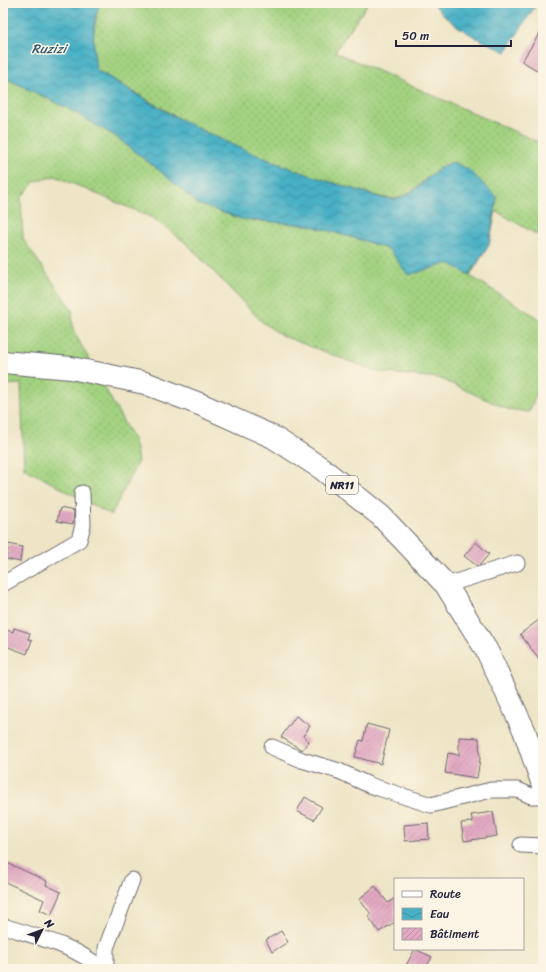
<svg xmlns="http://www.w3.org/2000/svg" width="546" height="972" viewBox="0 0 546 972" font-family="Sriracha,sans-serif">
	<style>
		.grass { fill: url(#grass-dots); stroke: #627a5e }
		.water { fill: url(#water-waves); stroke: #346980 }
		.building { fill: url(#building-hatch) }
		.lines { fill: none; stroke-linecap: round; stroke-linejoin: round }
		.street-casing { stroke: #69666c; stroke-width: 17 }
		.highway-casing { stroke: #69666c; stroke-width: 24 }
		.street { stroke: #fff; stroke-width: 15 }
		.highway { stroke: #fff; stroke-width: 22 }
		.labels { text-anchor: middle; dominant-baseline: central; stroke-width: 3; stroke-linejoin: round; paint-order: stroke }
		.shield { fill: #fcf5e5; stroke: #63616e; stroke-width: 1 }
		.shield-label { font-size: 11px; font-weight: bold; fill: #22223b }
		.water-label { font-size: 13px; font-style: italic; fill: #315b72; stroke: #fcf5e5 }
	</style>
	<defs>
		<pattern id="grass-dots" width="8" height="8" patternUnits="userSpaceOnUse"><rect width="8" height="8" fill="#a3d280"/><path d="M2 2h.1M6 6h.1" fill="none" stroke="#8cb470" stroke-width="1.8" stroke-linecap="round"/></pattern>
		<pattern id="water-waves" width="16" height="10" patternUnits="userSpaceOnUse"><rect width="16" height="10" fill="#47b0c5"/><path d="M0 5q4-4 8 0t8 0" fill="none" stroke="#3b8fa1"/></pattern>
		<pattern id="building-hatch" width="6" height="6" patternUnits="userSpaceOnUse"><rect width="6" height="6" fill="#e1a8c1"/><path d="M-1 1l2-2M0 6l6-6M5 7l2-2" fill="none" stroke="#c190a7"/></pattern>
	</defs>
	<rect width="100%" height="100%" fill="#fcf5e5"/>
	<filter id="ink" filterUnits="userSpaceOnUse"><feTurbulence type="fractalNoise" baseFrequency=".025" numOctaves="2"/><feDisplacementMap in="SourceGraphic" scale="8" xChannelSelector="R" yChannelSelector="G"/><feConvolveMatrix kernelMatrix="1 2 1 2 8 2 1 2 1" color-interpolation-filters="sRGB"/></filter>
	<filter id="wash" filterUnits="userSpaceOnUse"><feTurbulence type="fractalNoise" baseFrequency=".012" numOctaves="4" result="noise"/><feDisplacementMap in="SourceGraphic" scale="16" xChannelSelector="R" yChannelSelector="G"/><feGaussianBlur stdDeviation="0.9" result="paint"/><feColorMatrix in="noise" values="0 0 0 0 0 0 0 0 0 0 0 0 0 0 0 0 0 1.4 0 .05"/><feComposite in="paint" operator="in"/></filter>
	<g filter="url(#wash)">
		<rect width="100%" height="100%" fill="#eee5c6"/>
		<path class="grass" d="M 101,3 L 368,3 L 335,52 L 543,144 L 543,238 L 496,211 L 489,245 L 470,276 L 543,321 L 543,377 L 529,412 L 507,409 L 439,378 L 377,372 L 283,336 L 262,322 L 186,243 L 153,218 L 55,176 L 34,182 L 21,198 L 23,239 L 72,310 L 73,330 L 134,441 L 138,461 L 111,515 L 24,468 L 21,384 L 3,385 L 3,77 L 67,108 L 115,136 L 160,171 L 198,204 L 241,219 L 308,225 L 362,240 L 390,250 L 408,275 L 449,263 L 489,245 L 497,197 L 444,164 L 408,194 L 396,199 L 381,197 L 302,173 L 242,149 L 187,123 L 95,69 L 93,38 L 98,7 Z"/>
		<path class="water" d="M 3,3 L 101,3 C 90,19 94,51 96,70 C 126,87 156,107 187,123 C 241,150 295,172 353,189 C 365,192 384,201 397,199 C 420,194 431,167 454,162 L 469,170 L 497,197 L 489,245 L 469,275 L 449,263 L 408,275 L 390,250 L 362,240 L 308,225 L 241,219 L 198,204 L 160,171 L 115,136 L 67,108 L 3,77 Z
			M 433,3 L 537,3 L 506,52 C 479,39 452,28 433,3 Z"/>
		<g id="blocks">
			<path class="building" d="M 543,28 L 543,74 L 522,61 Z
				M 60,508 L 74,511 L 73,524 L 57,521 Z
				M 476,542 L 489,554 L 480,565 L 477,566 L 464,556 Z
				M 9,544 L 22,547 L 20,562 L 6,559 Z
				M 543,617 L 543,664 L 520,634 Z
				M 14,628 L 30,633 L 28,639 L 32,640 L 27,654 L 3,645 L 3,629 L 13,632 Z
				M 296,716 L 310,726 L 303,736 L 309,741 L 302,750 L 281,737 Z
				M 367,724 L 389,730 L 381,764 L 355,757 L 360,740 L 363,741 Z
				M 459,737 L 479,738 L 480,759 L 477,778 L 445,773 L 448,753 L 459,755 Z
				M 305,797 L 322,807 L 314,820 L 297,811 Z
				M 493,812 L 497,836 L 464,841 L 461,823 L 473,822 L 471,815 Z
				M 428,823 L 429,839 L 405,841 L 404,825 Z
				M 3,861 L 47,881 L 46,885 L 61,892 L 51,915 L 40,910 L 44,900 L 3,881 Z
				M 375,886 L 388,903 L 395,898 L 395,922 L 379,932 L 368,916 L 371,914 L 359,899 Z
				M 281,931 L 288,942 L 272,952 L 266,940 Z
				M 415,949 L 432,957 L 425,969 L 404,969 Z"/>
		</g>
	</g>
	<g filter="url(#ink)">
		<use href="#blocks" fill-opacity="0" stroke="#69666c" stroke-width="1"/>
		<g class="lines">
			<g class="street-casing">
				<path id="street" d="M 3,584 L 79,540 L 83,525 L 82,493
					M 446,585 L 517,563
					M 272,747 L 302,760 L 339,771 L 369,785 L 431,805 L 491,790 L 518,790 L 531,796 L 543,796
					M 521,845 L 543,846
					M 3,926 C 37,937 74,945 102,969
					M 106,969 L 106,948 L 132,880"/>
			</g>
			<g class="highway-casing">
				<path id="highway" d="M 3,362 L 71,368 L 145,383 L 202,405 L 273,437 L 321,468 L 381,516 L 446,585 L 487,651 L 524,730 L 543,785"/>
			</g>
			<use href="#street" class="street"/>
			<use href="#highway" class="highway"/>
		</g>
	</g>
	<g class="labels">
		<rect class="shield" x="326" y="476" width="32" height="18" rx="3"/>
		<g class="shield-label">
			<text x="342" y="485">NR11</text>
		</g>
		<g class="water-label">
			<text x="49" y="48">Ruzizi</text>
		</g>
	</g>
	<rect width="546" height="972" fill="none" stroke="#fcf5e5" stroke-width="16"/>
	<rect x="394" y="878" width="130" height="72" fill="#fcf5e5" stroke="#a5a1a1"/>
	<rect x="402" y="891" width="20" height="6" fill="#ffffff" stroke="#a5a1a1"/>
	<text x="430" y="898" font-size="12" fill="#22223b">Route</text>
	<rect x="402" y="908" width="20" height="12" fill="url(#water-waves)" stroke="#a5a1a1"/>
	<text x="430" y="918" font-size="12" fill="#22223b">Eau</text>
	<rect x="402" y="928" width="20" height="12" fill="url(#building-hatch)" stroke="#a5a1a1"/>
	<text x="430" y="938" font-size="12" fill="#22223b">Bâtiment</text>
	<g transform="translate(42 930) rotate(48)" stroke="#fcf5e5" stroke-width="3" paint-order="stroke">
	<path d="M0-3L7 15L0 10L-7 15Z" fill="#22223b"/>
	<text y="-6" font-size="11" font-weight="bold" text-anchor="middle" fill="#22223b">N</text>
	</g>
	<path d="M396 40v6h115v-6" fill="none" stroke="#22223b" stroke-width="2"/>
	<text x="402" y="40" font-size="12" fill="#22223b" stroke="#fcf5e5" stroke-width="3" paint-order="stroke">50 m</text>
</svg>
